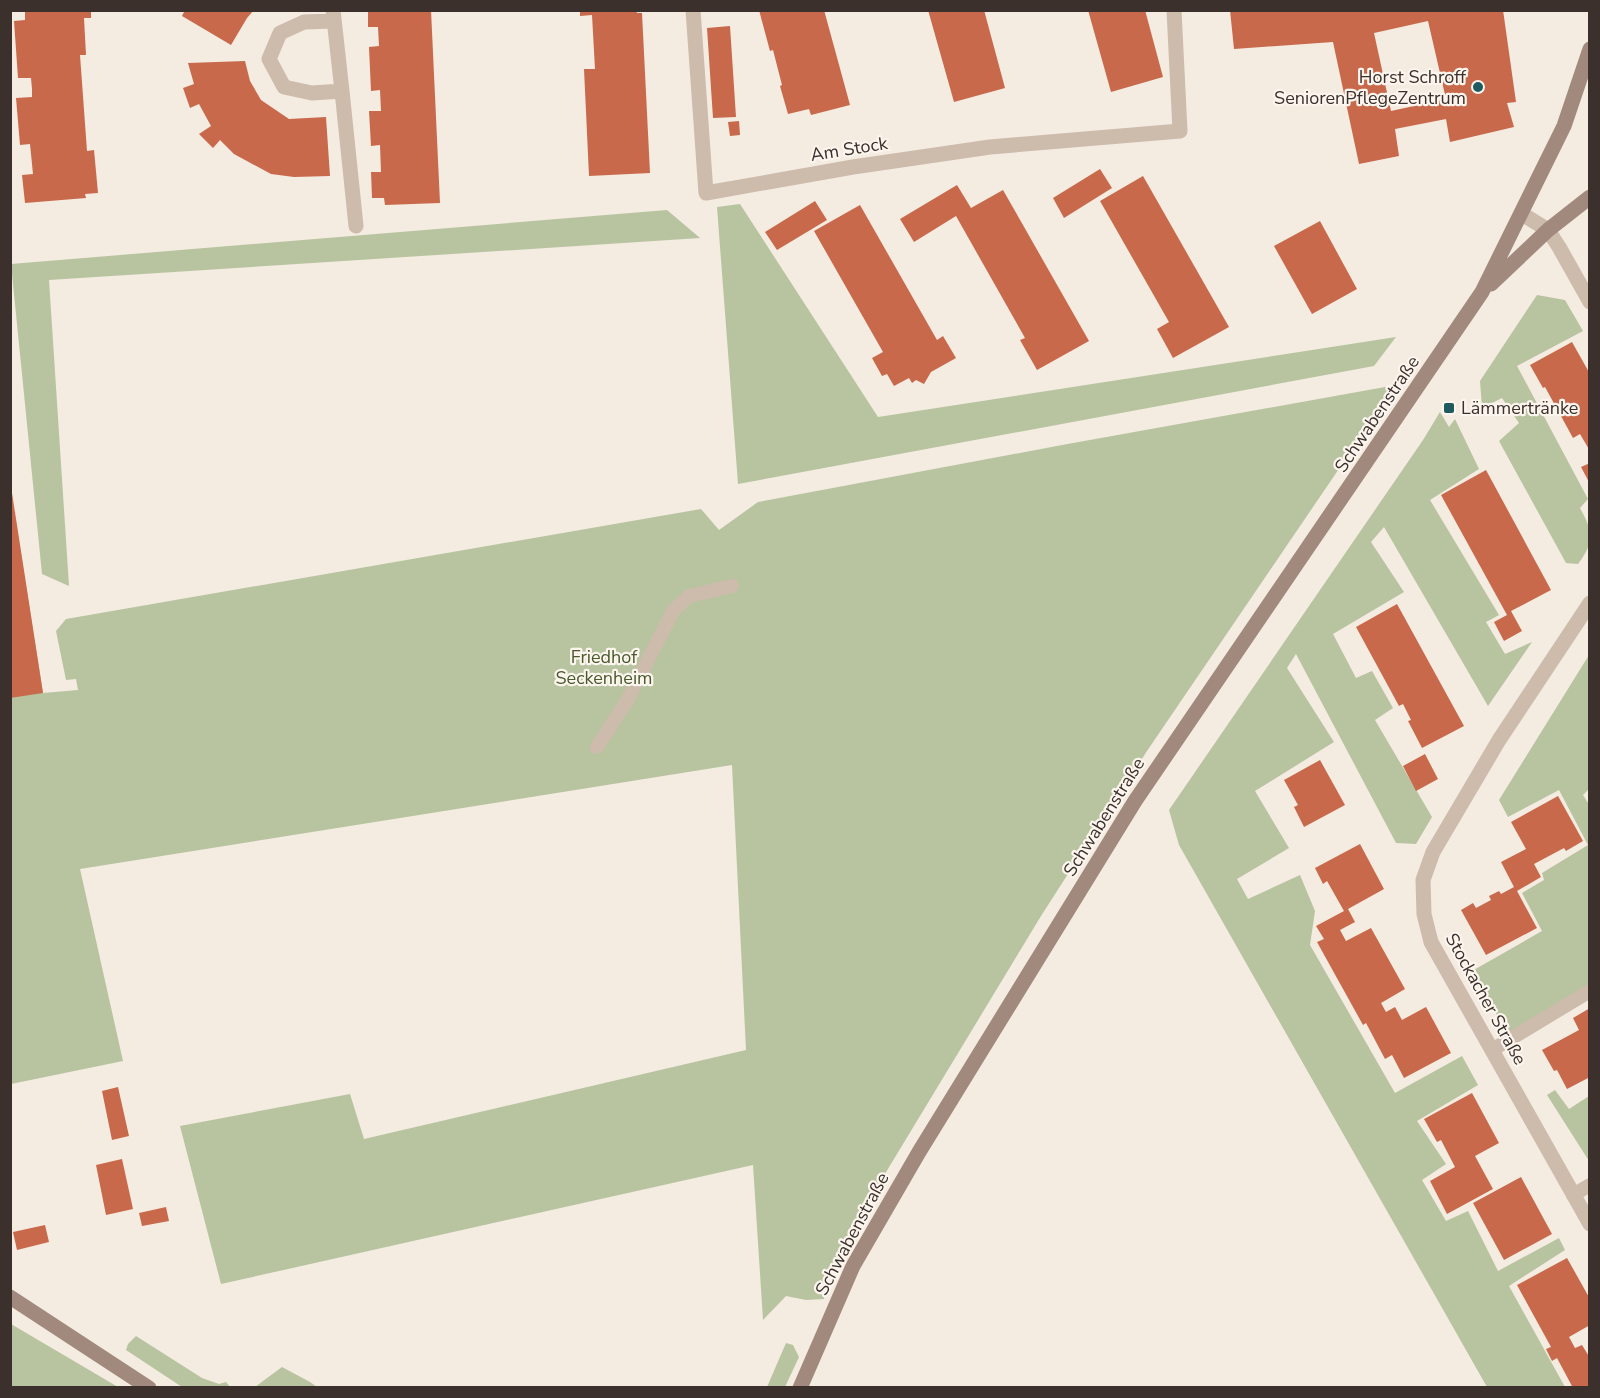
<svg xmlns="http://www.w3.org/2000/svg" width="1600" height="1398" viewBox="0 0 1600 1398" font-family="'Nunito Sans',sans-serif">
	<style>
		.green { fill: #b8c4a0 }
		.building { fill: #c8694b; fill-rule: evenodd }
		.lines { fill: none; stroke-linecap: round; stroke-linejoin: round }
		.lane { stroke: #cdbbac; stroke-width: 14 }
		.street { stroke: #cdbbac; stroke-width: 15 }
		.secondary { stroke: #a18a7d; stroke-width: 15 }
		.poi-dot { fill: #1f5a5e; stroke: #fbf5ee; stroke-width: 2 }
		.labels { text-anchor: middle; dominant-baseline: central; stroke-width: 4.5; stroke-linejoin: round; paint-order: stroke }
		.poi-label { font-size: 18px; fill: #3b302b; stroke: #fbf5ee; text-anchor: end }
		.street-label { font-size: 18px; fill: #3b302b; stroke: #fbf5ee }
		.park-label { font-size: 18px; fill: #4a5a2e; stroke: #fbf5ee }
	</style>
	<rect width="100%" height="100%" fill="#f4ebe1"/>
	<path class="green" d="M 740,204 L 878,417 L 1396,337 L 1374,366 L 738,484 L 717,207 Z
		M 667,210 L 700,238 L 49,280 L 69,586 L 42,574 L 11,264 Z
		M 1537,295 L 1565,300 L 1583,331 L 1517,366 L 1588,499 L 1580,508 C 1593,532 1595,541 1578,564 L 1566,563 L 1499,441 L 1519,423 L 1502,398 L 1482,408 L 1480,381 Z
		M 1396,385 L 1147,751 L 1041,916 L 851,1230 L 831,1267 L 824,1299 L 806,1300 L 786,1296 L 763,1320 L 753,1165 L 221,1284 L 180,1126 L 350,1094 L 364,1139 L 746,1050 L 732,765 L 80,869 L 123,1061 L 11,1084 L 10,485 L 43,693 L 78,690 L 76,679 L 66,680 L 56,631 L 66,619 L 701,509 L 719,530 L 758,502 L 1062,445 Z
		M 1440,412 L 1449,427 L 1455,419 L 1479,469 L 1430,500 L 1499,615 L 1486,622 L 1505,654 L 1532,642 L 1488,706 L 1384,527 L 1371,542 L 1404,592 L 1333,634 L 1356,678 L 1372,671 L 1393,708 L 1375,720 L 1432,817 L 1416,844 L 1396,843 L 1296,654 L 1287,668 L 1334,742 L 1255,791 L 1289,848 L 1237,879 L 1248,899 L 1300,875 L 1315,911 L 1310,945 L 1395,1093 L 1462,1056 L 1478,1085 L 1417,1121 L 1446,1164 L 1422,1180 L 1446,1221 L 1468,1211 L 1498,1271 L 1559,1238 L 1565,1250 L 1509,1286 L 1565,1387 L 1487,1387 L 1179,845 L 1169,810 L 1423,440 Z
		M 1589,655 L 1590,788 L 1583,795 L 1590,806 L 1589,987 L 1507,1034 L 1472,971 L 1542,931 L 1522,893 L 1544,880 L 1542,873 L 1588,845 L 1559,790 L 1508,817 L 1499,800 Z
		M 1555,1090 L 1569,1109 L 1589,1096 L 1589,1161 L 1547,1095 Z
		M 11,1324 L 118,1387 L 11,1387 Z
		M 136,1336 L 202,1378 L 219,1384 L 226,1382 L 230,1387 L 182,1387 L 126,1350 L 128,1344 Z
		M 786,1343 L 793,1345 L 799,1357 L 785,1387 L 767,1387 Z
		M 282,1367 L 310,1382 L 317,1387 L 255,1387 Z"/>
	<path class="building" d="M 25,10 L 91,10 L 91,18 L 84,18 L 86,55 L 80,55 L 87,151 L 94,150 L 98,193 L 85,194 L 86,198 L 25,203 L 22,175 L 33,174 L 30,144 L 20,145 L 16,98 L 32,97 L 32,89 L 31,78 L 18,78 L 14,21 L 25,20 Z
		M 185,10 L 254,10 L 247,18 L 231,45 L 182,16 Z
		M 368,10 L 431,10 L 440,203 L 385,205 L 384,198 L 372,198 L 371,172 L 381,172 L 380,145 L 371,146 L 369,111 L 381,111 L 380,90 L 371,91 L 369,47 L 379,46 L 378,27 L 368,27 Z
		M 580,10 L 636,10 L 637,13 L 642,13 L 650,173 L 589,176 L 584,69 L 595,69 L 592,15 L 580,16 Z
		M 759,10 L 824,10 L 850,105 L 811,115 L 809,109 L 788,114 L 780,86 L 782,85 L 773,50 L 770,51 Z
		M 928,10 L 984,10 L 1005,88 L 954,102 Z
		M 1088,10 L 1145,10 L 1163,77 L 1111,92 Z
		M 1230,10 L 1503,10 L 1516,102 L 1507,103 L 1514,127 L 1450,142 L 1446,119 L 1395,129 L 1399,156 L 1359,164 L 1333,42 L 1234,49 ZM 1428,21 L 1446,99 L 1391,111 L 1374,33 Z
		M 730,26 L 736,117 L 713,118 L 707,28 Z
		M 245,61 L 250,81 L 261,100 L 289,119 L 326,117 L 330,176 L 294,177 L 271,174 L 234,154 L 220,140 L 213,148 L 199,134 L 211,126 L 199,104 L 190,108 L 183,88 L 194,84 L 188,63 Z
		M 739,121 L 740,135 L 730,136 L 728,122 Z
		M 1100,169 L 1112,188 L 1064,218 L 1053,198 Z
		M 1143,176 L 1229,327 L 1173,358 L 1157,329 L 1169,322 L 1100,201 Z
		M 957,185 L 971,208 L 1003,190 L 1089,341 L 1037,370 L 1020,340 L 1025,338 L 956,216 L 914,242 L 900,219 Z
		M 815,201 L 827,220 L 777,250 L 765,232 Z
		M 860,205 L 937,340 L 943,336 L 956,358 L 931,372 L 924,384 L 916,380 L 912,383 L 909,378 L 894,386 L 887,374 L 882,376 L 872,358 L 883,352 L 814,231 Z
		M 1320,221 L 1357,289 L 1312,314 L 1274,246 Z
		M 1572,342 L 1590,374 L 1590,451 L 1580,434 L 1573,438 L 1545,387 L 1543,388 L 1530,365 Z
		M 1590,463 L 1590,484 L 1581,467 Z
		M 1486,470 L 1551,590 L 1511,611 L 1522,631 L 1504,641 L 1494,622 L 1507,615 L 1441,495 Z
		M 10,493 L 12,493 L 43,693 L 10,698 Z
		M 1397,604 L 1464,726 L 1422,748 L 1408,721 L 1411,720 L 1403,704 L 1399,706 L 1356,627 Z
		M 1425,754 L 1438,779 L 1416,791 L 1403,766 Z
		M 1320,760 L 1345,805 L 1304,827 L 1294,807 L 1298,805 L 1284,780 Z
		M 1558,796 L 1583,841 L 1566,851 L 1564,848 L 1534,864 L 1541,877 L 1517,891 L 1537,928 L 1486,955 L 1461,910 L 1473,903 L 1476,908 L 1491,900 L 1489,896 L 1499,891 L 1501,894 L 1514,887 L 1501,862 L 1526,849 L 1511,822 Z
		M 1360,844 L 1384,889 L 1348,909 L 1355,922 L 1340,930 L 1346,941 L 1371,928 L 1405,989 L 1381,1003 L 1386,1012 L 1395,1007 L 1402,1020 L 1426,1007 L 1451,1053 L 1404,1078 L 1392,1055 L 1385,1059 L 1366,1023 L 1363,1025 L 1317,942 L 1324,939 L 1316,926 L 1344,911 L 1327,881 L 1323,884 L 1315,868 Z
		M 1590,1008 L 1590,1077 L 1567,1089 L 1557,1070 L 1554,1071 L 1542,1050 L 1579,1030 L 1573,1018 Z
		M 118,1087 L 129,1136 L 112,1140 L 102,1091 Z
		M 1472,1093 L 1499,1143 L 1475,1156 L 1493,1189 L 1447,1214 L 1430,1181 L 1455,1167 L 1441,1140 L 1437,1142 L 1424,1119 Z
		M 122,1159 L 133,1209 L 106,1215 L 96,1165 Z
		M 1521,1177 L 1552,1234 L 1504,1260 L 1473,1203 Z
		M 166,1207 L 169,1221 L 142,1226 L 139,1213 Z
		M 45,1225 L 49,1242 L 17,1250 L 13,1232 Z
		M 1567,1258 L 1590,1299 L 1590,1325 L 1569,1337 L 1575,1348 L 1582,1345 L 1590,1358 L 1590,1388 L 1573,1388 L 1557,1358 L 1552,1361 L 1546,1349 L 1551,1347 L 1517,1285 Z"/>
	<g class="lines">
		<path class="lane" d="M 597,747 L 628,699 L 673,611 L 689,596 L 732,586
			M 1492,1050 L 1590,991
			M 1573,1195 L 1590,1185"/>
		<path class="street" d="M 333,10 L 342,91 L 312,93 L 284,87 L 269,59 L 280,33 L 304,22 L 334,21
			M 693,10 L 706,193 L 853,167 L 990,147 L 1180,131 L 1174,10
			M 342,91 L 356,226
			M 1522,214 L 1548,230 L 1559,247 L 1590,302
			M 1590,603 L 1499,740 L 1433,852 L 1423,880 L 1424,914 L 1431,942 L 1590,1224"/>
		<path class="secondary" d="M 1491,284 L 1548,230 L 1590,197
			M 10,1297 L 149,1388
			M 800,1388 L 853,1266 L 919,1152 L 1135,801 L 1482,292 L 1564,126 L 1590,49"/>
	</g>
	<g class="poi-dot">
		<circle cx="1478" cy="87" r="6"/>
		<rect x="1443" y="402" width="12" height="12" rx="3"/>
	</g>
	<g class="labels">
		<g class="poi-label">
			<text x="1466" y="77">Horst Schroff<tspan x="1466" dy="21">SeniorenPflegeZentrum</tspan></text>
			<text x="1461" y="408" text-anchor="start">Lämmertränke</text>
		</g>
		<g class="street-label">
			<text transform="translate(849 149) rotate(-9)">Am Stock</text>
			<text transform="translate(1377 414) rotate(-56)">Schwabenstraße</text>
			<text transform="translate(1104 817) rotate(-58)">Schwabenstraße</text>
			<text transform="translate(1486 999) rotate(61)">Stockacher Straße</text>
			<text transform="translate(852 1234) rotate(-62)">Schwabenstraße</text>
		</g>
		<g class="park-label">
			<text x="604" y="657">Friedhof<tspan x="604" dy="21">Seckenheim</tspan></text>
		</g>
	</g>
	<rect width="1600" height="1398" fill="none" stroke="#3b302b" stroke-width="24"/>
</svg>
